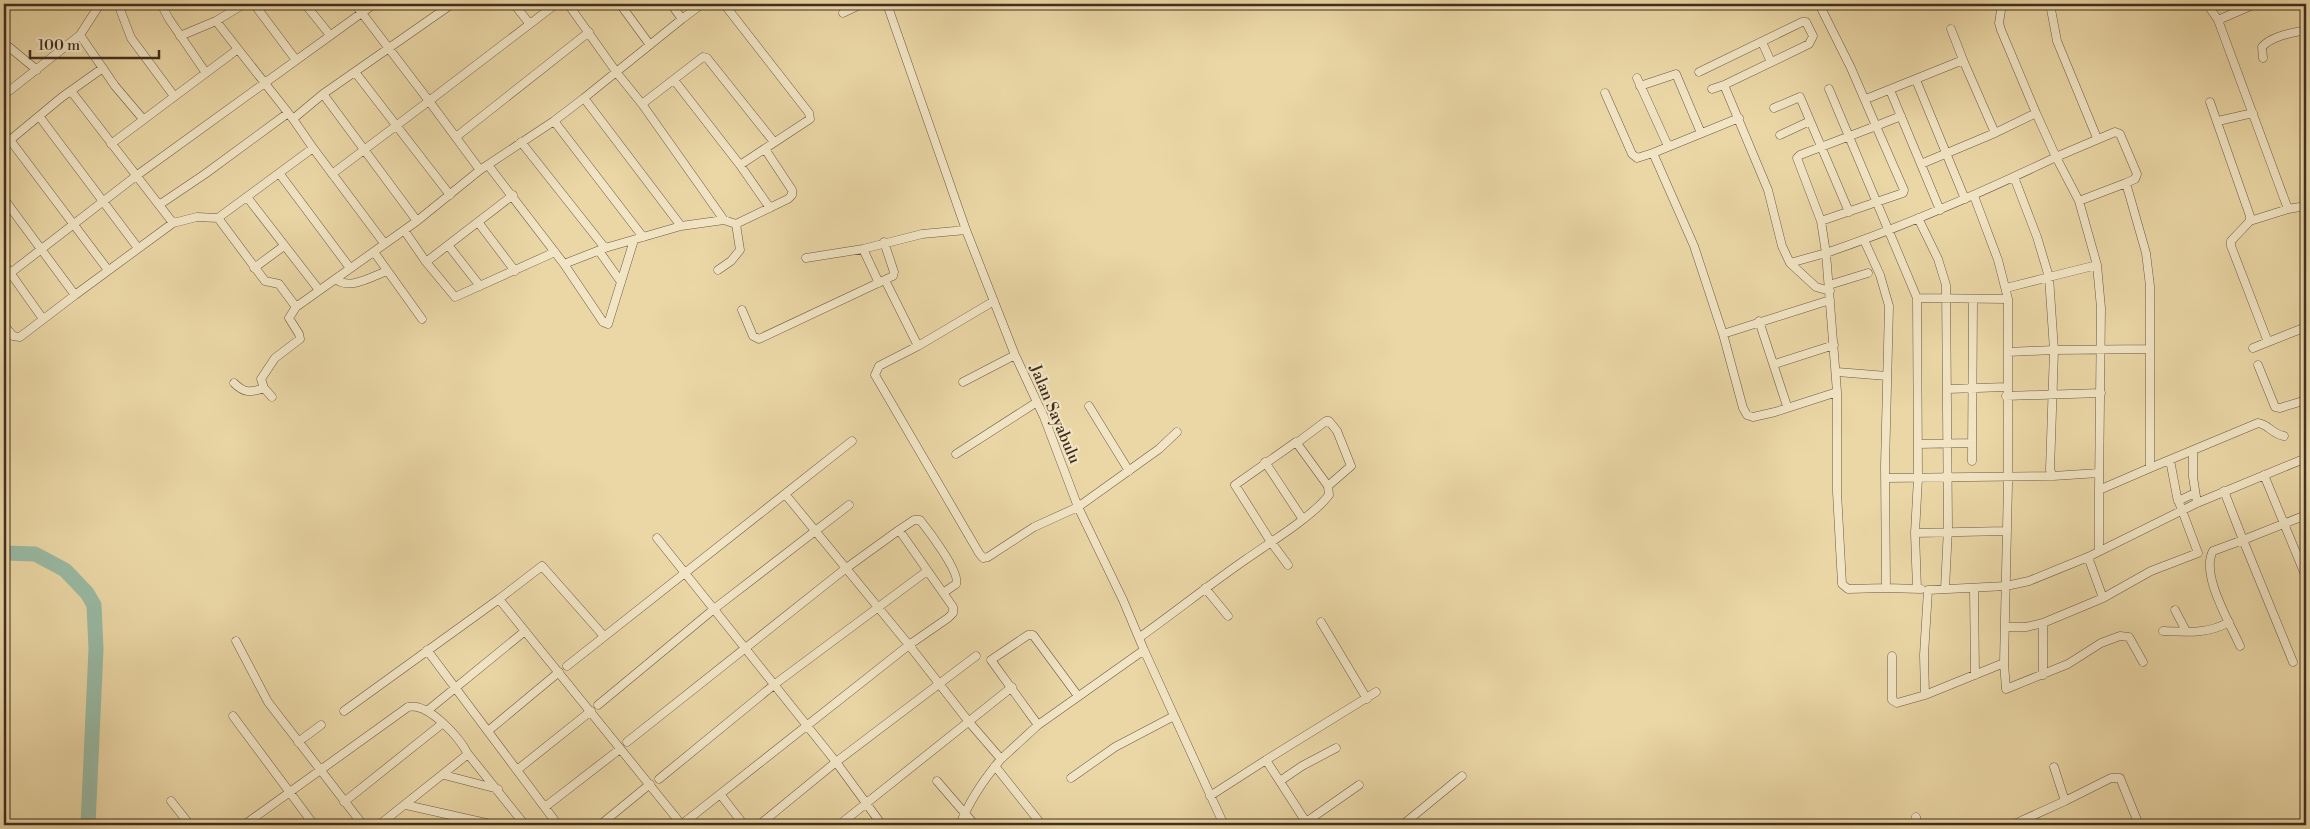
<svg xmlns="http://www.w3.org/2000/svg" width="2310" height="829" viewBox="0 0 2310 829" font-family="'Libre Bodoni',serif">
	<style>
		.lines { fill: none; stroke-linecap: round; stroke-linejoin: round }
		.river { stroke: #99baa4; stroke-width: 15 }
		.minor-casing { stroke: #6b5942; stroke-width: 9 }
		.minor { stroke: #f2e5c5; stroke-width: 8 }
		.labels { text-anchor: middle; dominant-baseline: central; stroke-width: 4.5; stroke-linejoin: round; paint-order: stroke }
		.street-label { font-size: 16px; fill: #402f20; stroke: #f2e5c5 }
	</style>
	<rect width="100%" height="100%" fill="#ebd7a6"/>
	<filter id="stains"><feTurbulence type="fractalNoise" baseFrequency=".004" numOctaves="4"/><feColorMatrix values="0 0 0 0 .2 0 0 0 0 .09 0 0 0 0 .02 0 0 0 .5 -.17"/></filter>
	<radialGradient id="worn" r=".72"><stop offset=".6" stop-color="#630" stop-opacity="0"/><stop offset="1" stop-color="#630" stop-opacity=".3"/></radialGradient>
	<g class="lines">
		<path class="river" d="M 4,553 L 35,554 L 65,570 L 87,593 L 94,605 L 96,649 L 88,825"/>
		<g class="minor-casing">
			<path id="minor" d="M 100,4 L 80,35 L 115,86 L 143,119
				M 118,4 L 131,38 L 174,96
				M 161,4 L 169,19 L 206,73
				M 254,4 L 296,60
				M 305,4 L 330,35
				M 514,4 L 529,23
				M 568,4 L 617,73 L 642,104
				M 620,4 L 650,45
				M 671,4 L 682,19 L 702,4
				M 887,4 L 966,230 L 1015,355 L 1044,417 L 1078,507 L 1123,600 L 1144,650 L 1224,825
				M 1819,4 L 1851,68 L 1876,126 L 1901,116
				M 2002,4 L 1999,23 L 2001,30 L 2036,113
				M 2050,4 L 2057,41 L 2097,138
				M 2207,4 L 2218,20 L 2255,4
				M 843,13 L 862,4
				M 2218,20 L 2288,209 L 2306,206
				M 216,21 L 293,119 L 313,148
				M 1951,29 L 1963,60
				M 180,36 L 216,21 L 244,4
				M 1762,42 L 1771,62
				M 4,45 L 9,47 L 37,70
				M 2263,58 L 2262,47 C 2271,36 2292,33 2306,30
				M 355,72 L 450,195
				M 1699,72 L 1802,22 L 1806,22 L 1813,36 L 1809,44 L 1724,85 L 1768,190 L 1782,246 L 1790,263 L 1816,287 L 1830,291
				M 1637,78 L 1668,146
				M 674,80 L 740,165 L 810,119 L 809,113 L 724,4
				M 1916,80 L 1965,199
				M 1640,86 L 1676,74 L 1701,133
				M 1712,89 L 1724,85
				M 1829,89 L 1917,298 L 1918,478 L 1915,533 L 1917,589
				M 1890,90 L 1940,210
				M 71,91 L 173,223 L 197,217 L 218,218
				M 1605,93 L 1632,154 L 1637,158 L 1653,153 L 1739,118
				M 323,94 L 417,221
				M 4,95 L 80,35
				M 2210,102 L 2250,216 L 2250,221 L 2231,241 L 2231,246 L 2268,342 L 2306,327
				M 1774,108 L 1800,97 L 1849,212
				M 39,116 L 138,248
				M 293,119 L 323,94 L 452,4
				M 554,121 L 643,237
				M 2218,121 L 2253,113
				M 1876,126 L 1904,190 L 1903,193 L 1821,221 L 1797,158 L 1800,155 Z
				M 1780,135 L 1810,121
				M 456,137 L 589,32
				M 10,140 L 108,270
				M 521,142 L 605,248
				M 111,144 L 238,49
				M 4,145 L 62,97 L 103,68
				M 1653,153 L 1694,246 L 1723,334 L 1743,408 L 1747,415 L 1753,417 L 1775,412 L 1837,392 L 1826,253 C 1905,226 1981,193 2056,157 L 2036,113 L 1995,133 L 1963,60 L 1866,99
				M 1921,164 L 1995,133
				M 488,165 L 564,264 L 605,248 L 681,226 L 724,220 L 736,224 L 788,199 L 792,195 L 792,190 L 765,149
				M 740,165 L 770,208
				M 480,170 L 429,101 L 556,4
				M 279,173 L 350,268
				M 332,174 L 429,101 L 355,4
				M 2014,177 L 2037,237 L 2049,277 L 2097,265
				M 2126,183 L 2135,179 L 2137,174 L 2120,134 L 2115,132 L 2056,157 L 2079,201 L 2126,183 L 2146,253 L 2150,286 L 2150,468 L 2258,423 C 2268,424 2272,434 2284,436
				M 1974,196 L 1998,260 L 2008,299 L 2008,484 L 2004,663 L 1925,695 L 1924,655 L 1928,590 L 2006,586 L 2029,581 L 2088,557 L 2197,503 L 2306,458
				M 247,197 L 319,290
				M 4,199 L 75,295 L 173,223
				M 2079,201 L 2097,265 L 2101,308 L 2099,490 L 2150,468
				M 159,205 L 205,174 L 288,113
				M 1918,218 L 1938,259 L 1946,285 L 1948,528 L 1945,589
				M 724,220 L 642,104 L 703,57 L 707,58 L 774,142
				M 2250,221 L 2288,209
				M 478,222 L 515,271
				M 681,226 L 584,98 L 682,19
				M 404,230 L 426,262 L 455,297 L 555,252
				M 1864,240 L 1880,275 L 1889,306 L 1885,466 L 1886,588 L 1921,589
				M 448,245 L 480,286
				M 863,249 L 879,283
				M 599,251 L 621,282
				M 374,252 L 422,319
				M 806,258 L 863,249 L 922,234 L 966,230
				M 426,262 L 513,195
				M 1790,263 L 1826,253 L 1821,221
				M 4,264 L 43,319
				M 564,264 L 603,322 L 608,324 L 634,240
				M 254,268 L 284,246
				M 718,270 L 731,261 L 740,250 L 736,224
				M 4,278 L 136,176 L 374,4
				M 336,279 C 349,291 373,276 387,271
				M 885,280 L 918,346
				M 1829,285 L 1868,273
				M 2006,288 L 2049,277 L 2054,350 L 2150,349
				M 1917,298 L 2008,299
				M 994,301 L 918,346 L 879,366 L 875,375 L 979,553 L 983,558 L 988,557 L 1034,527 L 1078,507 L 1159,449 L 1177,432
				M 296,307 L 279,284 L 265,281 L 218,218 L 313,148 L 384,243
				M 742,310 L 753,336 L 759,339 L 893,276 L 894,272 L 884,242
				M 1759,321 L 1787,406
				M 4,325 L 13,336 L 20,337 L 75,295
				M 1723,334 L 1830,300
				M 2253,348 L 2268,342
				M 2008,352 L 2054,350 L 2050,470 L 2053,476
				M 1775,364 L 1834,345
				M 2258,365 L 2275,407 L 2280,408 L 2306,400
				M 1837,372 L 1887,376
				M 963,382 L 1015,355
				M 234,383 C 244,393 250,393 264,388
				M 1948,389 L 2006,387
				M 1837,392 L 1837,492 L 1842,584 L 1848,589 L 1886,588
				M 2006,396 L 2101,393
				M 272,397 L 264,388 L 261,379 L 275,358 L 300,339 L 299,334 L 289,318 L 296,307 L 417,221 L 480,170 L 554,121 L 584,98
				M 1089,406 L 1129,471
				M 1298,442 L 1326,421 L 1329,421 L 1337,431 L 1351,466 L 1328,486
				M 1918,444 L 1972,443
				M 2193,451 L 2193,477 L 2197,503
				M 956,454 L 1037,402
				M 1972,461 L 1973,300
				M 1265,462 L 1302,518
				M 2264,475 L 2306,577
				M 1886,478 L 2053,476 L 2099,473
				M 2224,491 L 2243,540 L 2213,551 C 2200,574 2230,623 2240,646
				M 785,494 L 909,645 L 969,722 L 1001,759 C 985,778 969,801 960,825
				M 2178,501 L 2195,493
				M 899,530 L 914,520 L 920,520 C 928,530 961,573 956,584 L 943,593
				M 1915,533 L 2006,531
				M 657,538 L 836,762 L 882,825
				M 2099,550 L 2099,490
				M 2088,557 L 2103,598
				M 1205,588 L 1228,616
				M 1974,588 L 1975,675
				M 499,599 L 542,566 L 603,635
				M 2175,610 L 2186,631
				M 1321,622 L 1367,699
				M 2043,623 L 2043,675
				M 2006,627 L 2026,627 L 2043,623 L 2103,598 L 2151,571 L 2198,553 L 2177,497 L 2170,460
				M 2163,631 C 2186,632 2209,634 2229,622
				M 1140,637 C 1175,612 1209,585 1245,560 C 1269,543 1312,517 1329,495 L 1328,486 L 1296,442 L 1235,485 L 1271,542 L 1288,565
				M 236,641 L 268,702 L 363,825
				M 427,650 L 558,825
				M 1892,656 L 1892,700 L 1897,703 L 1925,695
				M 2293,662 L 2243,540 L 2306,515
				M 2004,663 L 2006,689 L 2068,664 L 2101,643 L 2120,636 L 2129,637 L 2143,662
				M 567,666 L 852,441
				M 598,705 L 714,609 L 849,505
				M 344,711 L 499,599 L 682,825
				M 427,711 L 525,631
				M 233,716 L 314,825
				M 1038,725 L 991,660 L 1028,635 L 1033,635 L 1078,696
				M 488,731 L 559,672
				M 298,742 L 321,725
				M 627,742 L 845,569 L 899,530 L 953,607 L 953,613 L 948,618 L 909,645 L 681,825
				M 1001,759 L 1038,725 L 1144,650
				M 995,766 L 1038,820 L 1037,825
				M 2054,767 L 2065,801 L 2111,778 L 2120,778 L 2139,825
				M 517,770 L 591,711
				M 444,775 L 498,789
				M 1071,778 L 1115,747 L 1174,716
				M 659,779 L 775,684 L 927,571
				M 937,781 L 975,825
				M 1280,781 L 1302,766 L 1336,748
				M 720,794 L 744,825
				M 1210,796 L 1266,760
				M 171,801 L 190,825
				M 344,802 L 443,723
				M 406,805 L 495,825
				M 545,807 L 620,749
				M 1916,817 L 1918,825
				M 1306,822 L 1359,785
				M 244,825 L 408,707 C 428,702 459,737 468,754
				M 379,825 L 468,754 L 525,825
				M 600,825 L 650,784
				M 759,825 L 836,762 L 976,656
				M 839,825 L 1012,687
				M 1301,825 L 1306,822 L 1266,760 L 1376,692
				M 1405,825 L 1406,822 L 1462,776
				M 2012,825 L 2065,801"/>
		</g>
		<use href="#minor" class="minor"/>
	</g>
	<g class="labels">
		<g class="street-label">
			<text transform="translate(1055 414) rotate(67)">Jalan Sayabulu</text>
		</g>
	</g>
	<rect width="2310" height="829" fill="none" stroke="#ebd7a6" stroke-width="20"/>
	<rect x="5" y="5" width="2300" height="819" fill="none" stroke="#402f20" stroke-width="2.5"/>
	<rect x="10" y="10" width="2290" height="809" fill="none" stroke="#402f20"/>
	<path d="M30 50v8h129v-8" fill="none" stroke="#402f20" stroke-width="2.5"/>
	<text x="38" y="50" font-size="15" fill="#402f20" stroke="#f2e5c5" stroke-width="4" paint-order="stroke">100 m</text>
	<rect width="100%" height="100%" filter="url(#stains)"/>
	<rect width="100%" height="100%" fill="url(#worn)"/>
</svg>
